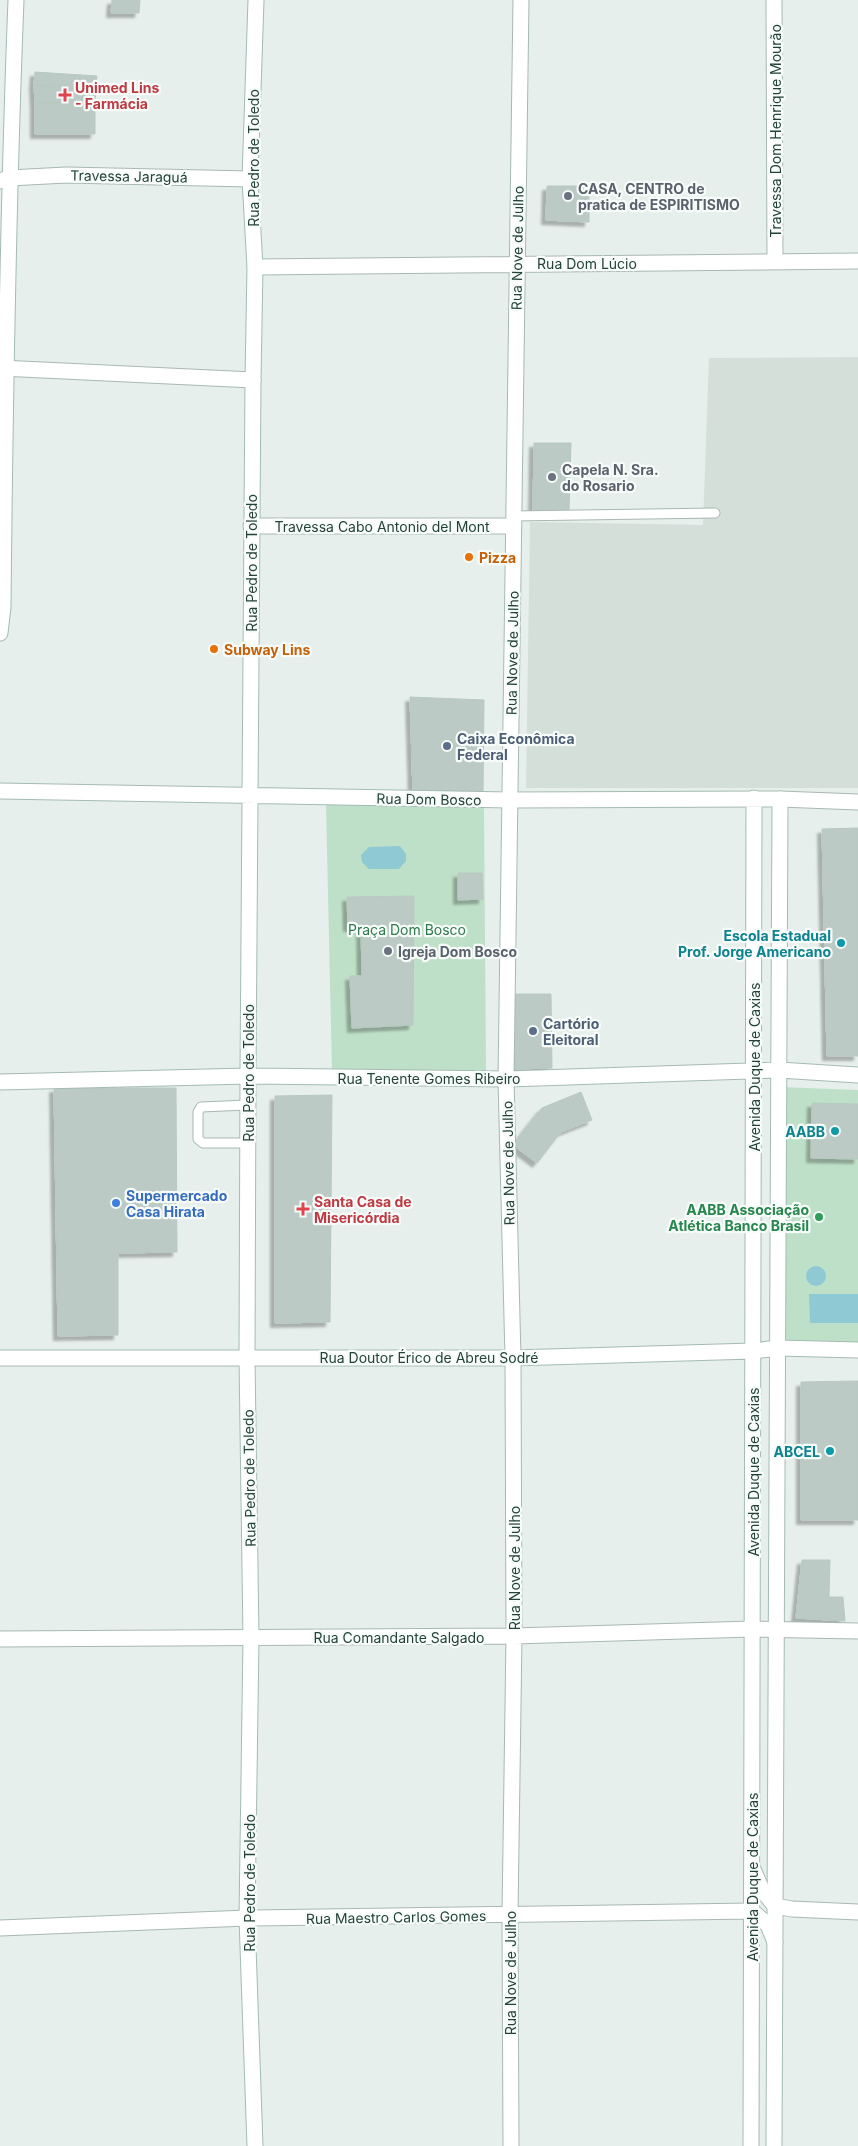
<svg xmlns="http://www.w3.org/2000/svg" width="858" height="2146" viewBox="0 0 858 2146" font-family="Inter,sans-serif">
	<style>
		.built { fill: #d4dfda }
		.green { fill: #bfe0c8 }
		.water { fill: #8ec9d4 }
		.building { fill: #bbcac4; stroke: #b8c9c2; filter: url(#shadow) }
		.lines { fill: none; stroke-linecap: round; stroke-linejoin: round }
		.lane-casing { stroke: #a8b8b2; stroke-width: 11 }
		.street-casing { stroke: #a8b8b2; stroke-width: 17 }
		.secondary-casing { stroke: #a4bbb3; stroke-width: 17 }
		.lane { stroke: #fff; stroke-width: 9 }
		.street { stroke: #fff; stroke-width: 15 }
		.secondary { stroke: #fff; stroke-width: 15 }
		.health-dot { fill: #e0444e; stroke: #f7fbf9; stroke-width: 2 }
		.worship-dot { fill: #6b7280; stroke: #f7fbf9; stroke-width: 2 }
		.food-dot { fill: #e8710a; stroke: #f7fbf9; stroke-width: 2 }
		.service-dot { fill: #5c6f8a; stroke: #f7fbf9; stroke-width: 2 }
		.culture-dot { fill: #0f9aa8; stroke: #f7fbf9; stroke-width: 2 }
		.shop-dot { fill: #3f7fe0; stroke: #f7fbf9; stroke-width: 2 }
		.leisure-dot { fill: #2e9e5b; stroke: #f7fbf9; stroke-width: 2 }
		.labels { text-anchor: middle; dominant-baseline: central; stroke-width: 4.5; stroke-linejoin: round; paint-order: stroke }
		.health-label { font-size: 14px; font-weight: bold; fill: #be3a42; stroke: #f7fbf9; text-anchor: start }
		.street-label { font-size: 14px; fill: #24423a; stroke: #f7fbf9 }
		.worship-label { font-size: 14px; font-weight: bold; fill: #5b616d; stroke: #f7fbf9; text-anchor: start }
		.food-label { font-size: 14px; font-weight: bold; fill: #c56008; stroke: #f7fbf9; text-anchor: start }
		.service-label { font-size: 14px; font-weight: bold; fill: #4e5e75; stroke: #f7fbf9; text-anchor: start }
		.park-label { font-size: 14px; fill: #2d7a4b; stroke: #f7fbf9 }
		.culture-label { font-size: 14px; font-weight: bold; fill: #0d838f; stroke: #f7fbf9; text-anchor: end }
		.shop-label { font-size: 14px; font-weight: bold; fill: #366cbe; stroke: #f7fbf9; text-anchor: start }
		.leisure-label { font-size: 14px; font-weight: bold; fill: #27864d; stroke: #f7fbf9; text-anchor: end }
	</style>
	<defs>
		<filter id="shadow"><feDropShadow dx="-4.5" dy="4.5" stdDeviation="1" flood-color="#0004"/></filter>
	</defs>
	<rect width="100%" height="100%" fill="#e6efeb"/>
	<path class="built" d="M 858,357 L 858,788 L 526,788 L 530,522 L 703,525 L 709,358 Z"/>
	<path class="green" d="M 326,804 L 484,806 L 486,1071 L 332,1072 Z
		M 781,1087 L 858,1090 L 858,1346 L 780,1345 Z"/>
	<path class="water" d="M 400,846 L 406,854 L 406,861 L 399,869 L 369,869 L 362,862 L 361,855 L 369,847 Z
		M806 1276a10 10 0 1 1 20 0a10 10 0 1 1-20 0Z
		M 809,1294 L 858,1294 L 858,1323 L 810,1323 Z"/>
	<path class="building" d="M 112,0 L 140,0 L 139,13 L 111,13 Z
		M 35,72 L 97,76 L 95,90 L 34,85 Z
		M 34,85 L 96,87 L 95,104 L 35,103 Z
		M 35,103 L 95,104 L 95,134 L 35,134 Z
		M 547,186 L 589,186 L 589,222 L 546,220 Z
		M 534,443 L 571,443 L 569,511 L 533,511 Z
		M 410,697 L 484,700 L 483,794 L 413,793 Z
		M 858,828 L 858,1056 L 827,1056 L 822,829 Z
		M 458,873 L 482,873 L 483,899 L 458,900 Z
		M 414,896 L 413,1025 L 352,1028 L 350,976 L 362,976 L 361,927 L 348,927 L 347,897 Z
		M 513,994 L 551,994 L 552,1068 L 515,1069 Z
		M 54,1088 L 176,1088 L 177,1252 L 118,1253 L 118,1335 L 58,1336 Z
		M 581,1092 L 592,1120 L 561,1132 L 537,1163 L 513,1145 L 542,1108 Z
		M 332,1095 L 330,1322 L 275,1323 L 275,1096 Z
		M 812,1103 L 858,1104 L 858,1159 L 811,1158 Z
		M 858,1381 L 858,1520 L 801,1520 L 801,1382 Z
		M 802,1560 L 830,1560 L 829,1597 L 843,1597 L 845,1621 L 796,1618 Z"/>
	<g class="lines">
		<g class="lane-casing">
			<path id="lane" d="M 513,516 L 715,513
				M 247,1105 L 201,1107 L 198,1112 L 198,1139 L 203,1143 L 248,1143"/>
		</g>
		<g class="street-casing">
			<path id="street" d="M 774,0 L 775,262
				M 0,181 L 9,178 L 66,175 L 250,179
				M 255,267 L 858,261
				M 0,368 L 253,380
				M 251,526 L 513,526
				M 780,799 L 858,802
				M 0,1639 L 514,1636 L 752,1629 L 858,1631
				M 753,1869 L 762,1890 L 775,1906 L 792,1909 L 858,1912
				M 0,1928 L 247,1918 L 752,1911 L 768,1925 L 775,1942
				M 511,2146 L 510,1915 L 514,1636 L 513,1358 L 506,1079 L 521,0"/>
		</g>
		<g class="secondary-casing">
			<path id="secondary" d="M 0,633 L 3,607 C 5,404 8,202 16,0
				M 0,791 L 511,800 L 780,799 L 774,2146
				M 0,1082 L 248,1076 L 506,1079 L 779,1070 L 858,1075
				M 0,1358 L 513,1358 L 753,1351 L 778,1348 L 858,1350
				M 255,2146 L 247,1918 L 251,1638 L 247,1358 L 248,1076 L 253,380 L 255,267 L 250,179 L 256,0
				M 751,2146 L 754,798"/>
		</g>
		<use href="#lane" class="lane"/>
		<use href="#street" class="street"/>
		<use href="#secondary" class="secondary"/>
	</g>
	<g class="health-dot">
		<path d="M62.5 87.5h5v5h5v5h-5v5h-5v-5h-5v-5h5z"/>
		<path d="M300.5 1201.5h5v5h5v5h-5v5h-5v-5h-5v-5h5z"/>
	</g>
	<g class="worship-dot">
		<circle cx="568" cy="196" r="5"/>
		<circle cx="552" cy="477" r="5"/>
		<circle cx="388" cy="951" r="5"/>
	</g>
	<g class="food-dot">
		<circle cx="469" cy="557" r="5"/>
		<circle cx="214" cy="649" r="5"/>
	</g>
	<g class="service-dot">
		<circle cx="447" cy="746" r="5"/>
		<circle cx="533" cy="1031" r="5"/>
	</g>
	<g class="culture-dot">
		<circle cx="841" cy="943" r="5"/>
		<circle cx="835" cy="1131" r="5"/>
		<circle cx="830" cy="1451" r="5"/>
	</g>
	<circle class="shop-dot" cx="116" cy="1203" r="5"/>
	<circle class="leisure-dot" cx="819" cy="1217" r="5"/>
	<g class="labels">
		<g class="health-label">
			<text x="75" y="87">Unimed Lins<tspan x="75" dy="16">- Farmácia</tspan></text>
			<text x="314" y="1201">Santa Casa de<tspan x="314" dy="16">Misericórdia</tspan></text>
		</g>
		<g class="street-label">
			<text transform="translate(775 131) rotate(-90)">Travessa Dom Henrique Mourão</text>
			<text transform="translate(253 158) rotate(-90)">Rua Pedro de Toledo</text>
			<text transform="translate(129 176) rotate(1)">Travessa Jaraguá</text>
			<text transform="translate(517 248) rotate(-89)">Rua Nove de Julho</text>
			<text x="587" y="263">Rua Dom Lúcio</text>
			<text x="382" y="526">Travessa Cabo Antonio del Mont</text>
			<text transform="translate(251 563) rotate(-90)">Rua Pedro de Toledo</text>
			<text transform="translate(512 653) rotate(-89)">Rua Nove de Julho</text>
			<text transform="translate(429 799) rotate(1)">Rua Dom Bosco</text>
			<text transform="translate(754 1067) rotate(-90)">Avenida Duque de Caxias</text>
			<text transform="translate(248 1073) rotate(-90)">Rua Pedro de Toledo</text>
			<text x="429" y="1078">Rua Tenente Gomes Ribeiro</text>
			<text transform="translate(508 1163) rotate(-91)">Rua Nove de Julho</text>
			<text x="429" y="1357">Rua Doutor Érico de Abreu Sodré</text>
			<text transform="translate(753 1472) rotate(-90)">Avenida Duque de Caxias</text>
			<text transform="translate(249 1478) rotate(-91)">Rua Pedro de Toledo</text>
			<text transform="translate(514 1568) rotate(-90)">Rua Nove de Julho</text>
			<text x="399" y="1637">Rua Comandante Salgado</text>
			<text transform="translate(752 1877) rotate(-90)">Avenida Duque de Caxias</text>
			<text transform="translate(249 1883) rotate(-90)">Rua Pedro de Toledo</text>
			<text transform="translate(396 1917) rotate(-1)">Rua Maestro Carlos Gomes</text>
			<text transform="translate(510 1973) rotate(-90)">Rua Nove de Julho</text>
		</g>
		<g class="worship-label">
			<text x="578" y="188">CASA, CENTRO de<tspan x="578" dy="16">pratica de ESPIRITISMO</tspan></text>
			<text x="562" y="469">Capela N. Sra.<tspan x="562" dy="16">do Rosario</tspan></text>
			<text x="398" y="951">Igreja Dom Bosco</text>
		</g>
		<g class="food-label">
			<text x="479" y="557">Pizza</text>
			<text x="224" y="649">Subway Lins</text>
		</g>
		<g class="service-label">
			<text x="457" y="738">Caixa Econômica<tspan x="457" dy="16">Federal</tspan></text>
			<text x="543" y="1023">Cartório<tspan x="543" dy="16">Eleitoral</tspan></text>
		</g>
		<g class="park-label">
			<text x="407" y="929">Praça Dom Bosco</text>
		</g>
		<g class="culture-label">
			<text x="831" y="935">Escola Estadual<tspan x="831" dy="16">Prof. Jorge Americano</tspan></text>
			<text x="825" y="1131">AABB</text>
			<text x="820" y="1451">ABCEL</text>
		</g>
		<g class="shop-label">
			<text x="126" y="1195">Supermercado<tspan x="126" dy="16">Casa Hirata</tspan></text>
		</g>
		<g class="leisure-label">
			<text x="809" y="1209">AABB Associação<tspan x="809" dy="16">Atlética Banco Brasil</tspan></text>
		</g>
	</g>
</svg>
